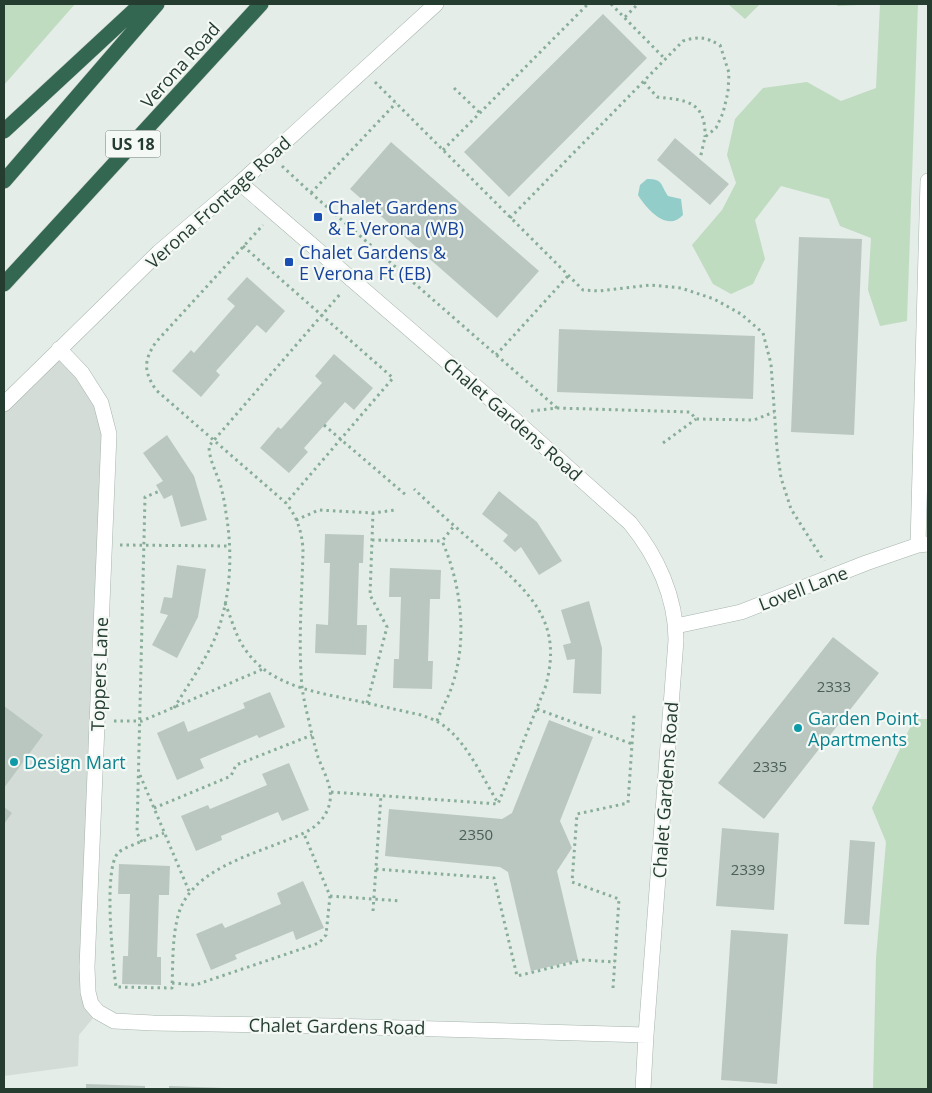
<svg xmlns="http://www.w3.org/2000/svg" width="932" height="1093" viewBox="0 0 932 1093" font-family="'Open Sans',sans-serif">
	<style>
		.built { fill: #d3dcd6 }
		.green { fill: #bfdcc1 }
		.water { fill: #92cdc9 }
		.building { fill: #bac7c0 }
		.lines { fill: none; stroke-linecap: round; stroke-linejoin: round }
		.minor-casing { stroke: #a7b5ad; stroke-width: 16 }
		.highway-casing { stroke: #c2c9c5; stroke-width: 16 }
		.path { stroke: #88ad9a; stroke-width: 3; stroke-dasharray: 2.5 4; stroke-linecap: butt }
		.minor { stroke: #fff; stroke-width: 15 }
		.highway { stroke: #336751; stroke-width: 15 }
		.transit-dot { fill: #1a4fb4; stroke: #f5f9f6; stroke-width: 2 }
		.culture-dot { fill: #0f9aa8; stroke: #f5f9f6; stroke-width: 2 }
		.labels { text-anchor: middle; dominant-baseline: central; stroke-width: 4.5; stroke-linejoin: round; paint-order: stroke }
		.number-label { font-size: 15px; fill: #4a6055 }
		.shield { fill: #f5f9f6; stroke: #63756c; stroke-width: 1 }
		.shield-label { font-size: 16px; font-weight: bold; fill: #253d31 }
		.street-label { font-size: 18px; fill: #253d31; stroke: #f5f9f6 }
		.transit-label { font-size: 18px; fill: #164399; stroke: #f5f9f6; text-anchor: start }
		.culture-label { font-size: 18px; fill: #0d838f; stroke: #f5f9f6; text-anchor: start }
	</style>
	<rect width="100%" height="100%" fill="#e4ede7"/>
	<path class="built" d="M 59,349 L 82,373 L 109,434 L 87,967 L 98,1012 L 79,1035 L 78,1066 L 4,1076 L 4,404 Z"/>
	<path class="green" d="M 4,4 L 75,4 L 4,85 Z
		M 728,4 L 760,4 L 745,19 Z
		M 835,4 L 918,4 L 907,321 L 880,326 L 868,290 L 871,238 L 840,226 L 829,199 L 781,186 L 755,220 L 765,259 L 753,284 L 731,294 L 713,284 L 692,245 L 722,210 L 736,183 L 727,155 L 735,119 L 763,88 L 807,82 L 841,101 L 876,88 L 880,4 L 838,6 Z
		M 914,719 L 928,719 L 928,1089 L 873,1089 L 876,958 L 886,842 L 872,808 Z"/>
	<path class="water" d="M 647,179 C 663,179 660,184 668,196 L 681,199 L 683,215 C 667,233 646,208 638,195 L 640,185 Z"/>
	<path class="building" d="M 603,14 L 647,58 L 509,197 L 464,152 Z
		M 675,138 L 729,184 L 710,205 L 657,160 Z
		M 391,142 L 539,271 L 497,318 L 350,189 Z
		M 799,237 L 862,239 L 854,435 L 791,432 Z
		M 247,277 L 285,311 L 266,333 L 257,325 L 216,371 L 220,375 L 201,397 L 172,371 L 191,350 L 194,353 L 235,306 L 227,299 Z
		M 559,329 L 755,336 L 753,399 L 557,392 Z
		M 334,354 L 373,388 L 354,410 L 345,402 L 304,448 L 308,452 L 289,473 L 260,448 L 278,427 L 281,429 L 322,383 L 315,376 Z
		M 167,435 L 194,476 L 207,520 L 181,527 L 172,495 L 164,499 L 156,485 L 163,481 L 143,453 Z
		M 499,491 L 537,522 L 562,561 L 539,575 L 521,547 L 515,552 L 503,541 L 508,535 L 482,514 Z
		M 325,534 L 364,535 L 363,563 L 359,563 L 357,625 L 367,625 L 366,655 L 315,653 L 316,624 L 328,625 L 330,563 L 324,563 Z
		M 177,565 L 206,569 L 198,617 L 177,658 L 152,645 L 168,615 L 160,613 L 164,597 L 172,598 Z
		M 390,568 L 441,570 L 440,599 L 430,599 L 428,661 L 433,661 L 432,689 L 393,688 L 394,659 L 399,659 L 401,597 L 389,597 Z
		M 589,601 L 602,648 L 601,694 L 573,693 L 575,659 L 567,660 L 563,645 L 571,643 L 561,610 Z
		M 833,637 L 879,673 L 764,819 L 718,783 Z
		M 270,692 L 285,727 L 259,738 L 257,735 L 200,759 L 204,768 L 177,780 L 157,733 L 184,721 L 188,732 L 245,708 L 243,703 Z
		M 4,706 L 43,735 L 4,788 Z
		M 549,720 L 593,737 L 560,821 L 572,848 L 557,871 L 578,960 L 531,971 L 508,872 L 500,867 L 385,856 L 389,809 L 502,819 L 512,813 Z
		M 289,763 L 309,810 L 282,821 L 278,812 L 221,836 L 222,840 L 196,851 L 181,816 L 208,805 L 210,809 L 267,785 L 262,774 Z
		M 4,807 L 12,813 L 4,824 Z
		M 722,828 L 779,833 L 774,910 L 716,906 Z
		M 850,840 L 875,842 L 869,925 L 844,924 Z
		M 119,864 L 170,866 L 169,895 L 159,895 L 157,957 L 161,957 L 161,985 L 122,984 L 123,956 L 128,956 L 130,894 L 118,894 Z
		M 303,881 L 324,928 L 296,940 L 293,931 L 235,955 L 237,959 L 211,970 L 196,934 L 222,923 L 225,928 L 281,904 L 277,893 Z
		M 731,930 L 788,934 L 777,1084 L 721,1080 Z
		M 86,1084 L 145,1086 L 145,1089 L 86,1089 Z
		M 169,1086 L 224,1088 L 224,1089 L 169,1089 Z"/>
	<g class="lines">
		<g class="minor-casing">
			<path id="minor" d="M 240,183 L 517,422 L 630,523 C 657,556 676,597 676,640 L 646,1035 L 643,1089
				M 59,349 L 82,373 L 101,403 L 109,434 L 87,967 L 88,992 L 91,1004 L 98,1012 L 114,1021 L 153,1023 L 331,1026 L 646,1035
				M 4,404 L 159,252 L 240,183 L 436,4
				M 918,545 L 928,181
				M 676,626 L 741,612 L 866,563 L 918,545 L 928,544"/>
		</g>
		<g class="highway-casing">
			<path id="highway" d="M 4,131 L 141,4
				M 4,181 L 157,4
				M 4,284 L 261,4"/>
		</g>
		<path class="path" d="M 611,4 L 666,60
			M 625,17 L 638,4
			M 375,82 L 583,290 L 599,291 L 651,285 L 681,288 L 714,299 L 741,314 L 763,333 L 771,364 L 777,449 L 781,478 L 791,509 L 824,561
			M 644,82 L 657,97 C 686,100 706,101 705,137
			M 454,88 L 480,113
			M 443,150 L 588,4
			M 282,166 L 311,193 L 557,408
			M 311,193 L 396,103
			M 510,218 L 683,41 C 699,36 705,37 720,45 L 729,73 L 728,92 L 723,113 L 716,128 L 705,137 L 700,159
			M 243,246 L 393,378 L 286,503
			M 496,355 L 568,276
			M 531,411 L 557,408 L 690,412 L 696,419 L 754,420 L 774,412
			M 324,425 L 407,496
			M 663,443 L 696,419
			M 296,520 L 319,510 L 373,513 L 395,510
			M 372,540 L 442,541
			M 120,545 L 230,546
			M 225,603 C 232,620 236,638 247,652 C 272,686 315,692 353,700 C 376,705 398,710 421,715 C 430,718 440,722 448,729 C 469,747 484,780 498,803
			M 367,703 L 387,627 L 370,595 L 373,513
			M 174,708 C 188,685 204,663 215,638 C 231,599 233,554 226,513 C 225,504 223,495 221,487 C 217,473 209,460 209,446 L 341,293
			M 537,709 L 632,744
			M 114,721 L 142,721 L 263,669
			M 437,721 C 441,710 447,700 451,689 C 468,642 462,586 442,541 L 454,526
			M 140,775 L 189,891
			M 331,792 L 498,804 L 545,688 C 565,620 528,592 482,550 C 459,530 436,510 414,489
			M 154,808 L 231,776 L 236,765 L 312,735
			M 164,833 C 155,837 123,847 118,853 C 103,869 113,963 116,987 L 172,988 C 173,966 172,942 177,920 C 187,870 250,856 292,838 C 306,833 320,826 327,811 C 336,791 325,776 318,757 C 316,750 314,743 312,735 C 309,720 304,703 302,687 C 298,642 302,596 303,550 C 302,533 298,518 286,503 L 156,390 C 144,372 143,361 156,342 L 263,225
			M 142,842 L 137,833 L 145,497 L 160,491
			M 376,869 L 494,878 L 517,976 L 583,960 L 615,962
			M 330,896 L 401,901
			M 373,911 L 381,795
			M 172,983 L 195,985 L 319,943 L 326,935 L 330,896 L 304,834
			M 613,988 L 619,899 L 572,882 L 577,814 L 628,803 L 634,715"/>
		<use href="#minor" class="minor"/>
		<use href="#highway" class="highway"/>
	</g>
	<g class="transit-dot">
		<rect x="313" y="212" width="10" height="10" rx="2.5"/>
		<rect x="284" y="257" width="10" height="10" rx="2.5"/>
	</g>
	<g class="culture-dot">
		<circle cx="798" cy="728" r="5"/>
		<circle cx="14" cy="762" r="5"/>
	</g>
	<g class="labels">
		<g class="number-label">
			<text x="834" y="686">2333</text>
			<text x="770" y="766">2335</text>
			<text x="476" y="834">2350</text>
			<text x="748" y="869">2339</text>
		</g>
		<rect class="shield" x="105.5" y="130.5" width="55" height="27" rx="4"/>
		<g class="shield-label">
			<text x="133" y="144">US 18</text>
		</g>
		<g class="street-label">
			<text transform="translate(180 65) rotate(-48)">Verona Road</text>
			<text transform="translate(218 202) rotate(-42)">Verona Frontage Road</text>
			<text transform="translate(513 419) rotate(41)">Chalet Gardens Road</text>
			<text transform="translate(803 588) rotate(-21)">Lovell Lane</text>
			<text transform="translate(99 674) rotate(-88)">Toppers Lane</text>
			<text transform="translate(665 790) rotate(-86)">Chalet Gardens Road</text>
			<text transform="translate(337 1026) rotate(1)">Chalet Gardens Road</text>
		</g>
		<g class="transit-label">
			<text x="328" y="207">Chalet Gardens<tspan x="328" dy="21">&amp; E Verona (WB)</tspan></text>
			<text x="299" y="252">Chalet Gardens &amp;<tspan x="299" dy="21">E Verona Ft (EB)</tspan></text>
		</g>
		<g class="culture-label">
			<text x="808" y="718">Garden Point<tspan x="808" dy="21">Apartments</tspan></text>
			<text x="24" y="762">Design Mart</text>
		</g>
	</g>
	<rect width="932" height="1093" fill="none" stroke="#253d31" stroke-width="10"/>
</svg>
